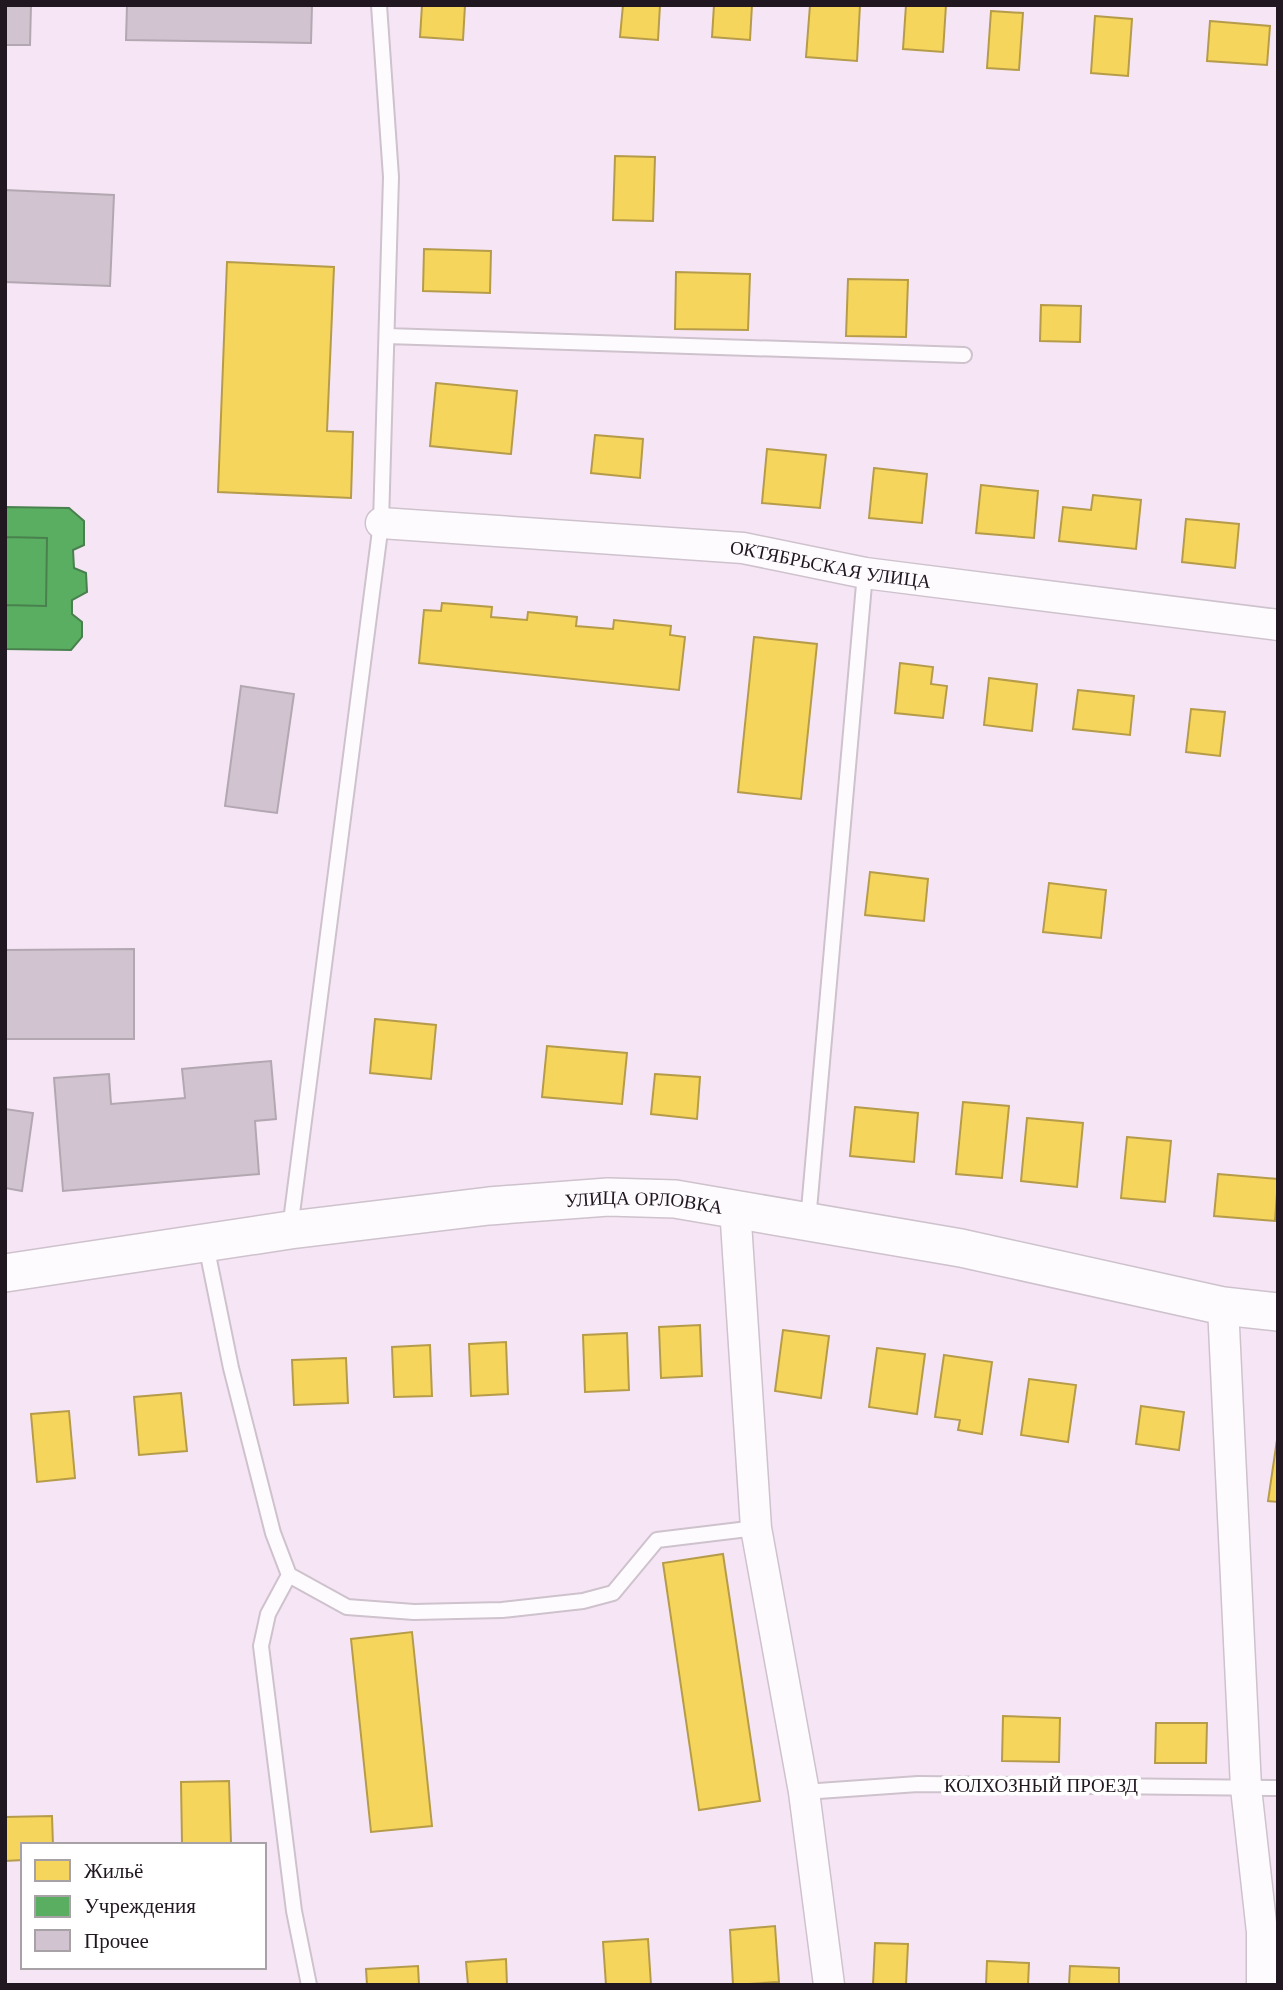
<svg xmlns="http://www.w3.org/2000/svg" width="1283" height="1990" viewBox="0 0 1283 1990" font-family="Georgia,serif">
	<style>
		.homes { fill: #f6d55c; stroke: #b69c4a; stroke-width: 2 }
		.public { fill: #5aae61; stroke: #49814e; stroke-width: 2 }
		.building { fill: #d1c4d0; stroke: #b3a7b2; stroke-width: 2 }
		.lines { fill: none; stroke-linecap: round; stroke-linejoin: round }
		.service-casing { stroke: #cec2cd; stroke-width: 18 }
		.minor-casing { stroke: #cec2cd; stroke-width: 33 }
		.tertiary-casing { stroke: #cec2cd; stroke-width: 40 }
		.service { stroke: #fefbfe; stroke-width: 14 }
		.minor { stroke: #fefbfe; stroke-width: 30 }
		.tertiary { stroke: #fefbfe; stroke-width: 37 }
		.labels { text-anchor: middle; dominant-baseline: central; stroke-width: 7; stroke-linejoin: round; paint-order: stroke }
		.street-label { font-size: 19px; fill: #201720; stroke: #fff }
	</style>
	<rect width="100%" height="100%" fill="#f6e6f5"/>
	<path class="homes" d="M 422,5 L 465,5 L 463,40 L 420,37 Z
		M 623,5 L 660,5 L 658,40 L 620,37 Z
		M 714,5 L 752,5 L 750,40 L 712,37 Z
		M 810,5 L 860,5 L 857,61 L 806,57 Z
		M 906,5 L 946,5 L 943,52 L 903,49 Z
		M 991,11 L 1023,13 L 1019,70 L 987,68 Z
		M 1095,16 L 1132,19 L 1128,76 L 1091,73 Z
		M 1210,21 L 1270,26 L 1267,65 L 1207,61 Z
		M 615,156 L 655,157 L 653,221 L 613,220 Z
		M 424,249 L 491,251 L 490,293 L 423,291 Z
		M 227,262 L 334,267 L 327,431 L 353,432 L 351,498 L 218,492 Z
		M 676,272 L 750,274 L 748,330 L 675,329 Z
		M 848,279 L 908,280 L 906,337 L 846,336 Z
		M 1041,305 L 1081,306 L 1080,342 L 1040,341 Z
		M 436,383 L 517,391 L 511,454 L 430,446 Z
		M 595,435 L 643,439 L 640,478 L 591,473 Z
		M 767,449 L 826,455 L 820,508 L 762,503 Z
		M 874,468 L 927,474 L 922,523 L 869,518 Z
		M 981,485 L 1038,491 L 1034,538 L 976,533 Z
		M 1093,495 L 1141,500 L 1136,549 L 1059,541 L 1063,507 L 1091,510 Z
		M 1186,519 L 1239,524 L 1235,568 L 1182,562 Z
		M 442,603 L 492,607 L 491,617 L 527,620 L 528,612 L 577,617 L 576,626 L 613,629 L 614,620 L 671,626 L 670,635 L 685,637 L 679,690 L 419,663 L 424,610 L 441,611 Z
		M 754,637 L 817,644 L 801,799 L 738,792 Z
		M 900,663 L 933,667 L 931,684 L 947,686 L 943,718 L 895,713 Z
		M 989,678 L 1037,684 L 1032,731 L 984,725 Z
		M 1078,690 L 1134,696 L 1130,735 L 1073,729 Z
		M 1191,709 L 1225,712 L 1220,756 L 1186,752 Z
		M 870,872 L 928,879 L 924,921 L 865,915 Z
		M 1049,883 L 1106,890 L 1101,938 L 1043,932 Z
		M 375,1019 L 436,1025 L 431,1079 L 370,1073 Z
		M 547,1046 L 627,1053 L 622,1104 L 542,1097 Z
		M 655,1074 L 700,1077 L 697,1119 L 651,1114 Z
		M 963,1102 L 1009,1106 L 1002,1178 L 956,1174 Z
		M 855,1107 L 918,1113 L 914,1162 L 850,1156 Z
		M 1027,1118 L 1083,1123 L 1077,1187 L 1021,1181 Z
		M 1127,1137 L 1171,1141 L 1165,1202 L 1121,1198 Z
		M 1218,1174 L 1278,1179 L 1275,1221 L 1214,1216 Z
		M 700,1325 L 702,1376 L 661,1378 L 659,1327 Z
		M 783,1330 L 829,1336 L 821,1398 L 775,1391 Z
		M 627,1333 L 629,1390 L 585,1392 L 583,1335 Z
		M 506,1342 L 508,1394 L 471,1396 L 469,1344 Z
		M 430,1345 L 432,1396 L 394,1397 L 392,1347 Z
		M 877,1348 L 925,1354 L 917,1414 L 869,1407 Z
		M 944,1355 L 992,1362 L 982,1434 L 958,1430 L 960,1420 L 935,1417 Z
		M 346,1358 L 348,1403 L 294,1405 L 292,1360 Z
		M 1029,1379 L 1076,1385 L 1068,1442 L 1021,1435 Z
		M 181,1393 L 187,1451 L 139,1455 L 134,1397 Z
		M 1141,1406 L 1184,1412 L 1179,1450 L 1136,1444 Z
		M 69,1411 L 75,1478 L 37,1482 L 31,1414 Z
		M 1278,1433 L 1278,1502 L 1268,1501 Z
		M 723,1554 L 760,1801 L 699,1810 L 663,1563 Z
		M 412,1632 L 432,1826 L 371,1832 L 351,1639 Z
		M 1003,1716 L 1060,1718 L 1059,1762 L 1002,1761 Z
		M 1156,1723 L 1207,1723 L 1206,1763 L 1155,1763 Z
		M 229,1781 L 231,1843 L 182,1843 L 181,1782 Z
		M 52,1816 L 53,1845 L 23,1845 L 23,1860 L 5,1861 L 5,1817 Z
		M 775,1926 L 779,1982 L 733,1985 L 730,1930 Z
		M 648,1939 L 651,1985 L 606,1985 L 603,1942 Z
		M 875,1943 L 908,1944 L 906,1985 L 873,1985 Z
		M 506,1959 L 507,1985 L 468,1985 L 466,1962 Z
		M 987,1961 L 1029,1963 L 1028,1985 L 986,1985 Z
		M 418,1966 L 419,1985 L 367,1985 L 366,1969 Z
		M 1070,1966 L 1119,1968 L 1119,1985 L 1069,1985 Z"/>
	<path class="public" d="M 5,507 L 69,508 L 84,521 L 84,545 L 73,550 L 74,568 L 86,573 L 87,592 L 72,600 L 72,614 L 82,622 L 82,637 L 71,650 L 5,649 Z
		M 5,537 L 47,538 L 46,606 L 5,605 Z"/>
	<path class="building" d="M 5,5 L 31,5 L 30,45 L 5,45 Z
		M 127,5 L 312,5 L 311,43 L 126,40 Z
		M 5,190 L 114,195 L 110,286 L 5,282 Z
		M 241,686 L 294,694 L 277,813 L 225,806 Z
		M 134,949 L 134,1039 L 5,1039 L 5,950 Z
		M 271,1061 L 276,1119 L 255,1121 L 259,1174 L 63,1191 L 54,1078 L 109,1074 L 111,1104 L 185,1098 L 182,1069 Z
		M 5,1109 L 33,1113 L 22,1191 L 5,1188 Z"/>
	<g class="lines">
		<g class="service-casing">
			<path id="service" d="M 387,336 L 964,355
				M 808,1221 L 865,573
				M 290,1229 L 381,523 L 391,177 L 379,5
				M 206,1245 L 231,1368 L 273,1533 L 289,1575 L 347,1607 L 414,1612 L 502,1610 L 583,1601 L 613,1593 L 657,1540 L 756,1528
				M 289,1575 L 268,1614 L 261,1646 L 294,1911 L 309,1985
				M 804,1792 L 918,1784 L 1278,1788"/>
		</g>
		<g class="minor-casing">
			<g id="minor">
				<path id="s1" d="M 381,523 L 743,548 L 865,573 L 1278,625"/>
				<path d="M 735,1207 L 756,1528 L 804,1792 L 829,1985"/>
				<path d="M 1223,1306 L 1246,1788 L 1262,1932 L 1262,1985"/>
			</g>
		</g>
		<g class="tertiary-casing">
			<g id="tertiary">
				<path id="s2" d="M 5,1273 L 290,1230 L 489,1206 L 608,1197 L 675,1199 L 961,1248 L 1223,1306 L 1278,1312"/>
			</g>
		</g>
		<use href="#service" class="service"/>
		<use href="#minor" class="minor"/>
		<use href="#tertiary" class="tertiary"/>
	</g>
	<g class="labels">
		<g class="street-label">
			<text stroke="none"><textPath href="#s1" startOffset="452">ОКТЯБРЬСКАЯ УЛИЦА</textPath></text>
			<text stroke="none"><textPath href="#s2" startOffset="644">УЛИЦА ОРЛОВКА</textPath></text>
			<text x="1041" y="1785">КОЛХОЗНЫЙ ПРОЕЗД</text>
		</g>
	</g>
	<rect width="1283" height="1990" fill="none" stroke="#201720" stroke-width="14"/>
	<rect x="21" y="1843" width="245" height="126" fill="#ffffff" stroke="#a6a2a6" stroke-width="2"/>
	<rect x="35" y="1860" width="35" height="21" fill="#f6d55c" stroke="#a6a2a6" stroke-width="2"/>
	<text x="84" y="1878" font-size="21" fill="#201720">Жильё</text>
	<rect x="35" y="1896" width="35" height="21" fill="#5aae61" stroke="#a6a2a6" stroke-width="2"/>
	<text x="84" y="1913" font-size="21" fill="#201720">Учреждения</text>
	<rect x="35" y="1930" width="35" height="21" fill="#d1c4d0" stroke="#a6a2a6" stroke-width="2"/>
	<text x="84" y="1948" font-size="21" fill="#201720">Прочее</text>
</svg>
